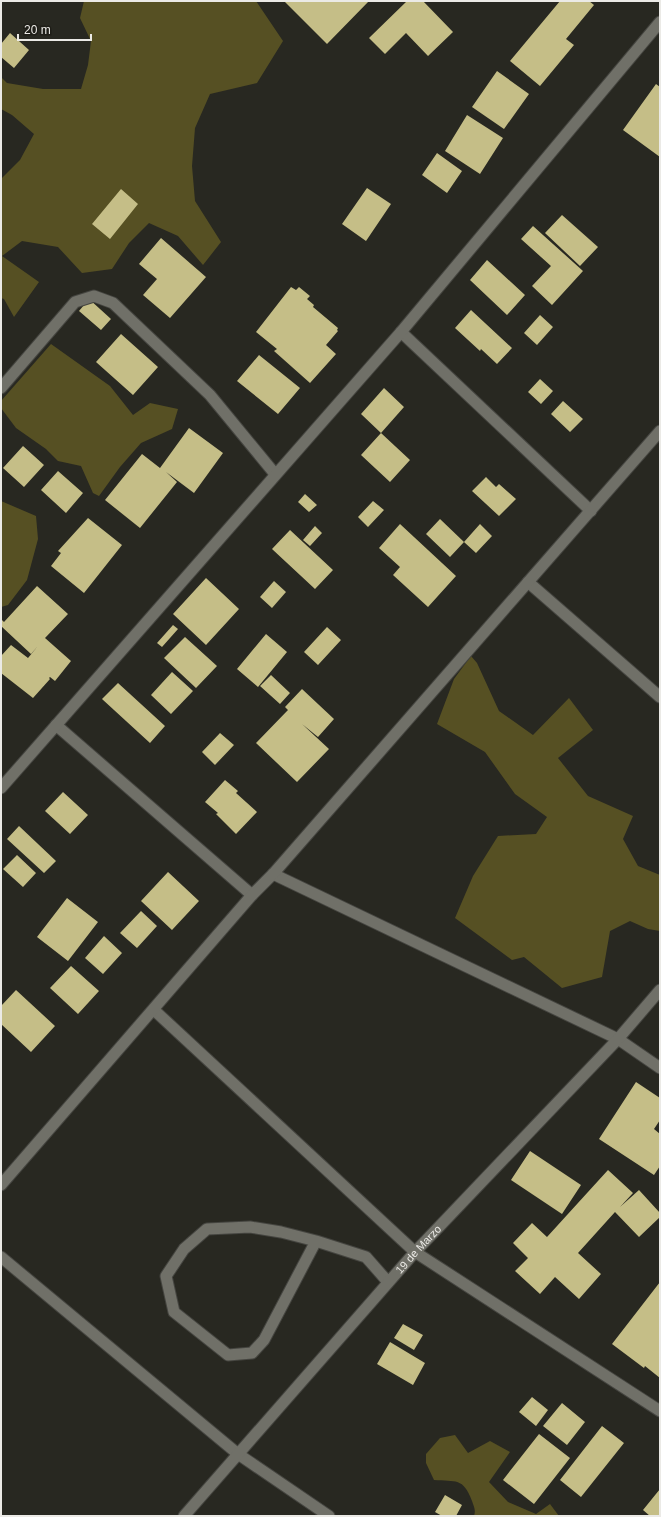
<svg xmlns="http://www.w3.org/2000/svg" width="661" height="1517" viewBox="0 0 661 1517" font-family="Arial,sans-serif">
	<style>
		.green { fill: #565023 }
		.building { fill: #c5be87 }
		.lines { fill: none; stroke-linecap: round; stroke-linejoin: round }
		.service-casing { stroke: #454540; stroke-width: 13 }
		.minor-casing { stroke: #454540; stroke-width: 13 }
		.service { stroke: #707068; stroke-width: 11 }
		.minor { stroke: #707068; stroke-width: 11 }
		.labels { text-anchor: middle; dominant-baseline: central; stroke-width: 4; stroke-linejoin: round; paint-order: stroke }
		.street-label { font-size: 11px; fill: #ebeae6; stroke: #1f1e18 }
	</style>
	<rect width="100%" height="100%" fill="#282821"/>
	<path class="green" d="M 84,1 L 256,1 L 283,41 L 257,83 L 210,94 L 195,128 L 192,166 L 195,201 L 221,242 L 203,265 L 178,236 L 149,223 L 129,243 L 112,269 L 82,273 L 58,247 L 22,241 L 2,256 L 39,282 L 14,317 L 4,299 L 1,298 L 1,179 L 20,160 L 34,134 L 12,115 L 1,109 L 1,77 L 7,83 L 43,89 L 81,89 L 88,65 L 91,41 L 80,18 Z
		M 51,344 L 110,386 L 133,415 L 150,403 L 178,409 L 172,429 L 141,443 L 120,467 L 99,496 L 93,493 L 81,466 L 58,461 L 46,449 L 16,428 L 1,408 L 1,401 Z
		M 1,501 L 36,516 L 38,539 L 27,580 L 8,605 L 1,607 Z
		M 471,656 L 477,663 L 499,711 L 533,735 L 569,698 L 593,730 L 558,758 L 588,796 L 633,816 L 623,839 L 638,866 L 660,875 L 660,931 L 648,929 L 630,921 L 610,931 L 602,977 L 562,988 L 524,957 L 512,960 L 455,918 L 473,876 L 498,836 L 536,834 L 547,817 L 515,794 L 485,752 L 437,724 L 454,679 Z
		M 455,1435 L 468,1453 L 490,1441 L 510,1452 L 489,1482 L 508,1502 L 536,1514 L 550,1504 L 559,1516 L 474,1516 C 476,1510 474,1507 472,1501 C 463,1477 456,1482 434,1480 L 426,1463 L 426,1454 L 440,1438 Z"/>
	<path class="building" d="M 284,1 L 369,1 L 327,44 Z
		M 407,1 L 423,1 L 453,32 L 428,56 L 406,33 L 385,54 L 369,38 Z
		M 560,1 L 589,1 L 594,5 L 566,39 L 574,45 L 540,86 L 510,61 Z
		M 10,33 L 29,50 L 14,68 L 1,57 L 1,44 Z
		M 497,71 L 529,94 L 504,129 L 472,107 Z
		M 656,84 L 660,87 L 660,157 L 623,130 Z
		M 467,115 L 503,138 L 480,174 L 445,151 Z
		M 437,153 L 462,171 L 447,193 L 422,175 Z
		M 367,188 L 391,204 L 366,241 L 342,224 Z
		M 121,189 L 138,204 L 110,239 L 92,224 Z
		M 562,215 L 598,247 L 580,266 L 545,233 Z
		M 533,226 L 583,271 L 552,305 L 532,286 L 551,266 L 521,239 Z
		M 161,238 L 206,277 L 170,318 L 143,295 L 157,279 L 139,264 Z
		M 487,260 L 525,295 L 507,315 L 470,280 Z
		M 291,287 L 296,290 L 299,287 L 310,296 L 307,299 L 314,305 L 313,307 L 338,328 L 337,330 L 338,331 L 326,345 L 336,354 L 310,383 L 274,351 L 277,349 L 256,332 Z
		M 89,299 L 111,319 L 101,330 L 79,311 Z
		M 471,310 L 512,348 L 497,364 L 481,349 L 480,351 L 455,328 Z
		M 540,315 L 553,327 L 537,345 L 524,333 Z
		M 121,334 L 158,367 L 133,395 L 96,362 Z
		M 259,355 L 300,388 L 278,414 L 237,381 Z
		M 540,379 L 553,391 L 541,404 L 528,392 Z
		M 384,388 L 404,407 L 381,433 L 361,414 Z
		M 563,401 L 583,419 L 570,432 L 551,414 Z
		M 189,428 L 223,453 L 194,493 L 166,472 L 177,482 L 140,528 L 105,500 L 142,454 L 160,468 Z
		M 381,433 L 410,460 L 390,482 L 361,455 Z
		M 23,446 L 44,465 L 24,487 L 3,468 Z
		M 58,471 L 83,493 L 66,513 L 41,490 Z
		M 486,477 L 496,487 L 499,484 L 516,499 L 499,516 L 472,491 Z
		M 305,494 L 317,505 L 309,512 L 298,502 Z
		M 373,501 L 384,510 L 368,527 L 358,517 Z
		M 88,518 L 122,545 L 84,593 L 51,566 L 61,553 L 58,551 Z
		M 440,519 L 464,542 L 480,524 L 492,536 L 476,553 L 464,542 L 450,557 L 426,534 Z
		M 400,524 L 456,576 L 428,607 L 393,575 L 400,567 L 379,548 Z
		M 315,526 L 322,533 L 310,546 L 303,540 Z
		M 290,530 L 333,570 L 315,589 L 272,549 Z
		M 206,578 L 239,609 L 206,645 L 173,614 Z
		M 274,581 L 286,592 L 272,608 L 260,597 Z
		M 37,586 L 68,614 L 45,638 L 71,661 L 55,681 L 50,677 L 49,678 L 50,679 L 33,698 L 1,673 L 1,656 L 11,645 L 28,658 L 38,646 L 31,654 L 1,626 L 1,619 L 4,622 Z
		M 173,625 L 178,629 L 162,647 L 157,643 Z
		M 327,627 L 341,640 L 318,665 L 304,652 Z
		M 266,634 L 287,652 L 258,687 L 237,669 Z
		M 185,637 L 217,666 L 196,688 L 164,658 Z
		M 172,672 L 193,691 L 171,714 L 151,695 Z
		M 271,675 L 290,693 L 280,704 L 260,686 Z
		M 118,683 L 165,726 L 150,743 L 102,699 Z
		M 302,689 L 334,719 L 318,737 L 302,724 L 329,749 L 297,782 L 256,743 L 288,710 L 285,707 Z
		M 220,733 L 234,745 L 215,765 L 202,752 Z
		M 225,780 L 238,791 L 236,793 L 257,812 L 236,834 L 216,814 L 218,813 L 205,802 Z
		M 63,792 L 88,815 L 70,834 L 45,811 Z
		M 19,826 L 56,861 L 44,873 L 7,839 Z
		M 17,855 L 36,873 L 23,887 L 3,869 Z
		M 168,872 L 199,901 L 172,930 L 141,901 Z
		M 67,898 L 98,922 L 68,961 L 37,937 Z
		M 141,911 L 157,926 L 137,948 L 120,933 Z
		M 104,936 L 122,953 L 103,974 L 85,958 Z
		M 71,966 L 99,991 L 78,1014 L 50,988 Z
		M 16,990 L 55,1026 L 31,1052 L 1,1024 L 1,1006 Z
		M 636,1082 L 660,1098 L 660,1120 L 654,1129 L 660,1134 L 660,1166 L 654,1175 L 599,1139 Z
		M 530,1151 L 581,1185 L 562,1214 L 511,1180 Z
		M 608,1170 L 633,1193 L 620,1207 L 639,1190 L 660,1213 L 660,1217 L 639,1237 L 615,1212 L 578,1253 L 601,1274 L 579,1299 L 555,1277 L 540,1294 L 515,1271 L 528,1258 L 513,1243 L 532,1223 L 547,1237 Z
		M 660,1282 L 660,1378 L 645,1366 L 644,1368 L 612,1344 Z
		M 403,1324 L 423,1335 L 414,1350 L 394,1338 Z
		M 390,1342 L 425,1363 L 413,1385 L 377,1364 Z
		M 532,1397 L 548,1410 L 536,1426 L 519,1412 Z
		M 562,1403 L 585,1422 L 567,1445 L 543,1426 Z
		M 602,1426 L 624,1443 L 581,1497 L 560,1480 Z
		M 539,1434 L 570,1458 L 534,1504 L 503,1480 Z
		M 660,1489 L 660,1516 L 650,1516 L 643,1510 Z
		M 445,1495 L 462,1505 L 456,1516 L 442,1516 L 435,1512 Z"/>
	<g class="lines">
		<g class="service-casing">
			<path id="service" d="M 1,388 L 75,302 L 94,296 L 113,303 L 210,395 L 275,474
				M 154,1010 L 415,1252
				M 316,1241 L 264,1340 L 252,1353 L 228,1355 L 174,1312 L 166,1276 L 184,1249 L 207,1229 L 250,1227 L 281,1232 L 316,1241 L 366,1257 L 388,1282"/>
		</g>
		<g class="minor-casing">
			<g id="minor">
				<path d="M 401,332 L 591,511"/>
				<path d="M 528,582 L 660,697"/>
				<path d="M 56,725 L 252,895"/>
				<path d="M 1,788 L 401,332 L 660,22"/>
				<path d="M 273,874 L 618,1039 L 660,1068"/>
				<path d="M 1,1185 L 252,895 L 273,874 L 660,431"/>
				<path d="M 415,1252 L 660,1411"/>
				<path d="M 1,1257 L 238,1454 L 329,1516"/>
				<path id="s1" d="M 184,1516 L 415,1252 L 618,1039 L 660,990"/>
			</g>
		</g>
		<use href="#service" class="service"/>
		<use href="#minor" class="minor"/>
	</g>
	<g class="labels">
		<g class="street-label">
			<text stroke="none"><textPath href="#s1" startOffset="355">19 de Marzo</textPath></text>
		</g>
	</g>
	<rect width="661" height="1517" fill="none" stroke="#ebeae6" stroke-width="4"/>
	<path d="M18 34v6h73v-6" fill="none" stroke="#ebeae6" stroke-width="2"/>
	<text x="24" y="34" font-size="12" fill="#ebeae6" stroke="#1f1e18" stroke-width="3" paint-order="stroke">20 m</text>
</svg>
